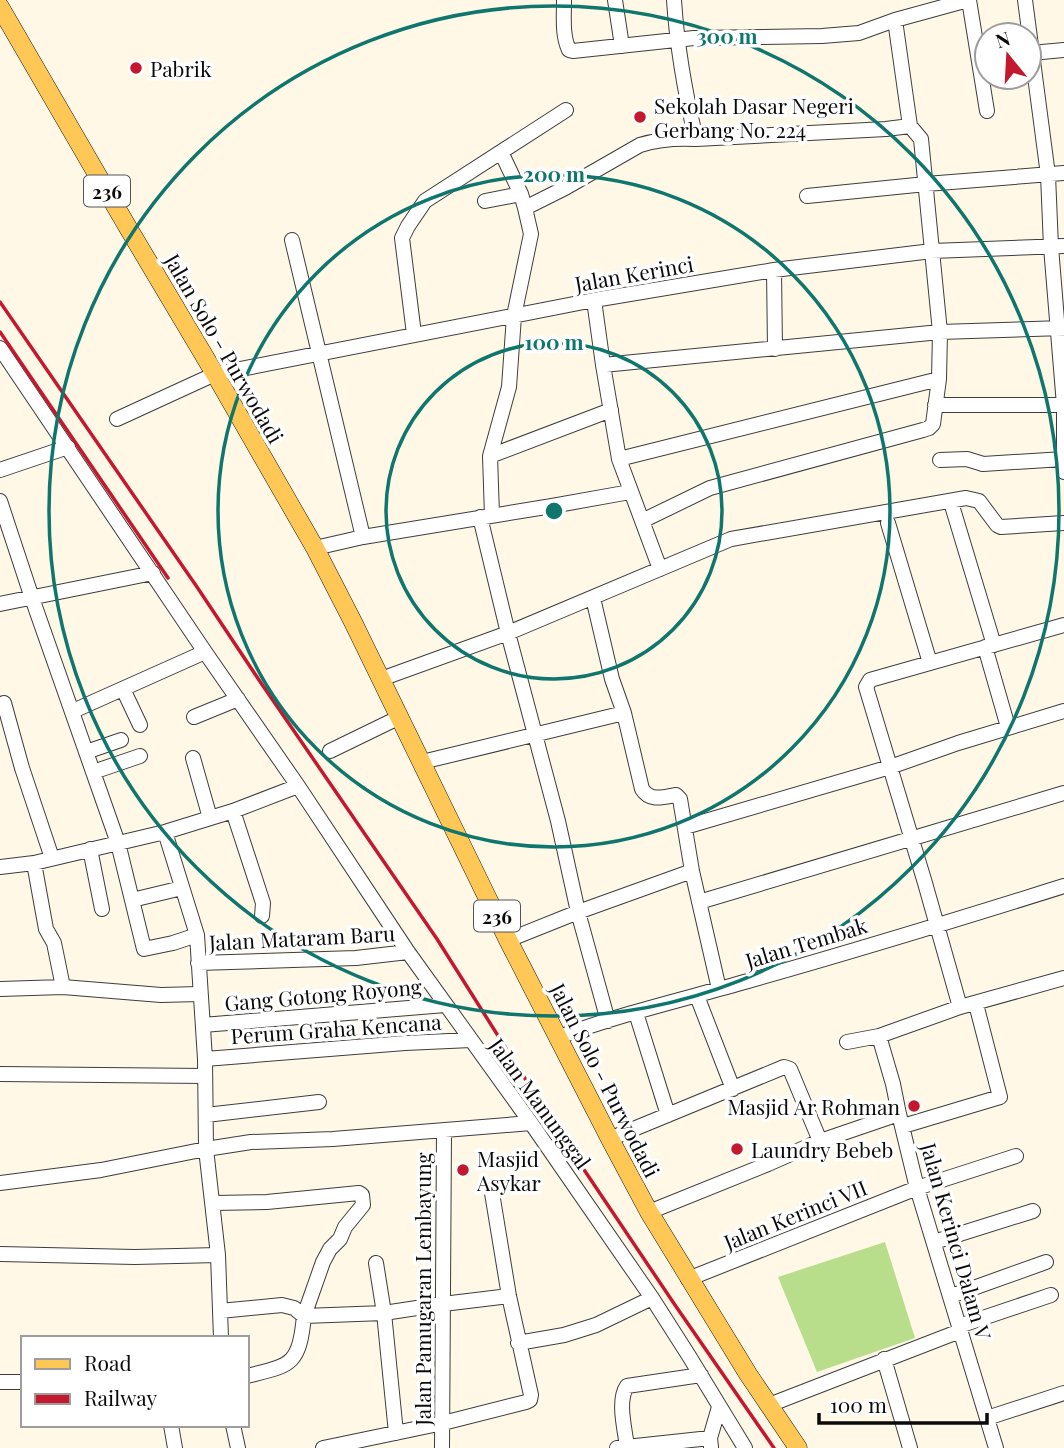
<svg xmlns="http://www.w3.org/2000/svg" width="1064" height="1448" viewBox="0 0 1064 1448" font-family="'Playfair Display',serif">
	<style>
		.forest { fill: #b8de8b }
		.lines { fill: none; stroke-linecap: round; stroke-linejoin: round }
		.minor-casing { stroke: #3d3d3d; stroke-width: 16 }
		.major-casing { stroke: #1b1b1b; stroke-width: 19 }
		.minor { stroke: #fff; stroke-width: 14 }
		.major { stroke: #ffc756; stroke-width: 18 }
		.rail { stroke: #c4182f; stroke-width: 3.5 }
		.ring { fill: none; stroke: #0f766e; stroke-width: 3.5 }
		.poi-dot { fill: #c4182f; stroke: #fff; stroke-width: 2.5 }
		.labels { text-anchor: middle; dominant-baseline: central; stroke-width: 7; stroke-linejoin: round; paint-order: stroke }
		.shield { fill: #fff; stroke: #545454; stroke-width: 2 }
		.shield-label { font-size: 19px; font-weight: bold; fill: #0a0a0a }
		.poi-label { font-size: 21px; fill: #0a0a0a; stroke: #fff; text-anchor: start }
		.street-label { font-size: 21px; fill: #0a0a0a; stroke: #fff }
		.centre { fill: #0f766e; stroke: #fff; stroke-width: 3.5 }
		.ring-label { font-size: 21px; text-anchor: middle; font-weight: bold; fill: #0f766e; stroke: #fff; stroke-width: 7; stroke-linejoin: round; paint-order: stroke }
	</style>
	<rect width="100%" height="100%" fill="#fff8e6"/>
	<path class="forest" d="M 885,1242 L 915,1338 L 817,1372 L 778,1277 Z"/>
	<g class="lines">
		<g class="minor-casing">
			<path id="minor" d="M 564,0 C 564,17 562,35 569,50 L 573,51 L 694,38 L 822,36 L 859,33 L 895,20 L 968,0
				M 615,0 L 622,46
				M 674,0 C 677,47 685,93 696,139
				M 969,0 L 987,111
				M 1025,0 L 1048,175 L 1051,247 L 1064,405 L 1064,472
				M 1031,53 L 1064,50
				M 501,152 L 521,194 L 525,208
				M 807,196 L 926,184 L 1064,173
				M 485,201 L 521,194
				M 292,240 L 363,537
				M 774,270 L 775,349
				M 594,300 L 603,365 L 619,459 L 660,569
				M 414,334 L 402,238 L 408,226 L 425,201 L 566,110
				M 0,348 L 205,652 L 298,786 L 408,952 L 531,1123 L 652,1298 L 689,1356 L 745,1448
				M 603,365 L 940,332 L 1064,328
				M 935,405 L 1064,405
				M 117,419 L 215,374 L 594,300 L 774,270 L 932,251 L 1064,246
				M 490,456 L 611,410
				M 619,459 L 939,379
				M 940,460 L 967,459 L 983,464 L 1064,459
				M 0,470 L 68,447
				M 0,501 L 32,598 L 118,843 L 144,949 L 173,943 L 197,935
				M 953,509 L 994,645
				M 492,515 L 490,456 L 509,387 L 514,316 L 531,234 L 525,208 L 565,188 L 640,145 C 659,139 677,138 696,139 L 886,129 L 910,126
				M 480,517 L 508,633 L 558,821 L 578,912 L 608,1021
				M 642,521 L 710,488 L 923,430 L 929,428 L 933,424 L 939,379 L 940,332 L 921,139 L 910,126 L 895,20
				M 888,523 L 930,663
				M 315,548 L 363,537 L 552,506 L 630,492
				M 593,598 L 612,679 L 624,713 L 642,789 C 650,802 664,797 676,795 L 680,799 L 692,871 L 719,989
				M 0,604 L 153,573
				M 1064,625 L 870,680 L 866,687 L 925,883 L 960,1007 L 1064,978
				M 985,647 L 1008,727
				M 381,679 L 508,633 L 731,539 L 966,498 L 979,501 L 997,525 L 1001,527 L 1064,523
				M 123,689 L 140,725
				M 4,703 L 22,768 L 52,858
				M 73,711 L 205,652
				M 194,717 L 238,699
				M 330,751 L 400,717
				M 86,752 L 121,740
				M 193,758 L 210,818
				M 422,762 L 624,713
				M 93,772 L 140,756
				M 233,811 L 263,903 L 262,916
				M 685,827 L 890,767 L 958,743 L 1064,711
				M 165,832 L 197,935 L 205,1059 L 206,1149 L 218,1255 L 221,1338
				M 90,849 L 102,909
				M 34,863 L 46,929 L 54,943 L 63,987
				M 0,867 L 34,863 L 165,832 L 233,811 L 298,786
				M 132,900 L 182,888
				M 699,902 L 1064,793
				M 508,940 L 578,912 L 692,871
				M 198,963 L 356,958 L 408,952
				M 0,989 L 63,987 L 161,995 L 199,994
				M 697,996 L 733,1089
				M 636,1013 L 668,1115
				M 203,1025 L 445,1005
				M 879,1036 L 960,1007
				M 559,1037 C 620,1014 685,999 748,981 C 854,951 959,919 1064,886
				M 847,1042 L 879,1036 L 893,1084 L 899,1114 L 917,1188 L 996,1448
				M 205,1059 L 405,1043 L 471,1040
				M 0,1074 L 205,1076
				M 206,1115 L 319,1102
				M 903,1126 L 1000,1097 L 976,1004
				M 611,1141 L 619,1135 L 784,1067 L 790,1069 L 820,1141
				M 0,1183 L 101,1170 L 206,1149 L 251,1142 L 333,1139 L 531,1123
				M 213,1203 L 267,1202 L 359,1193 L 362,1195 L 363,1205 L 345,1227 L 340,1239 L 330,1249 L 323,1262 L 304,1316 L 384,1313 L 443,1304 L 509,1296
				M 649,1212 L 768,1164 L 820,1141 L 899,1114
				M 934,1242 L 1033,1211
				M 0,1254 L 135,1257 L 218,1255
				M 376,1263 L 384,1313 L 396,1433
				M 688,1279 L 917,1188 L 1016,1156
				M 951,1296 L 1046,1262
				M 220,1311 L 282,1305 L 294,1308 L 304,1316 C 299,1366 291,1365 247,1376
				M 959,1326 L 1051,1295
				M 518,1343 L 564,1335 L 596,1325 L 652,1298
				M 884,1359 L 910,1448
				M 0,1382 L 23,1382
				M 769,1405 L 960,1331
				M 987,1418 L 1064,1393
				M 171,1425 L 175,1448
				M 233,1425 L 238,1448
				M 627,1447 C 625,1429 617,1401 627,1386 L 701,1375
				M 711,1447 L 710,1438 L 719,1407
				M 323,1448 L 443,1423 L 526,1402 L 530,1400 L 531,1395 L 509,1296 L 492,1193
				M 442,1448 L 444,1131
				M 617,1448 L 710,1438"/>
		</g>
		<g class="major-casing">
			<path id="major" d="M 0,7 L 127,226 L 215,374 L 315,548 L 353,622 L 508,940 L 611,1141 L 649,1212 L 748,1374 L 798,1448"/>
		</g>
		<use href="#minor" class="minor"/>
		<use href="#major" class="major"/>
		<path class="rail" d="M 0,302 L 197,587 L 261,683 L 437,939 L 560,1134 L 675,1305 L 774,1448
			M 0,332 L 168,578"/>
	</g>
	<g class="ring">
		<circle cx="554" cy="511" r="168"/>
		<circle cx="554" cy="511" r="336"/>
		<circle cx="554" cy="511" r="505"/>
	</g>
	<g class="poi-dot">
		<circle cx="136" cy="68" r="7"/>
		<circle cx="640" cy="117" r="7"/>
		<circle cx="914" cy="1106" r="7"/>
		<circle cx="737" cy="1149" r="7"/>
		<circle cx="463" cy="1170" r="7"/>
	</g>
	<g class="labels">
		<g class="shield">
			<rect x="84" y="175.5" width="46" height="31" rx="5"/>
			<rect x="474" y="900.5" width="46" height="31" rx="5"/>
		</g>
		<g class="shield-label">
			<text x="107" y="191">236</text>
			<text x="497" y="916">236</text>
		</g>
		<g class="poi-label">
			<text x="150" y="68">Pabrik</text>
			<text x="654" y="105">Sekolah Dasar Negeri<tspan x="654" dy="24">Gerbang No. 224</tspan></text>
			<text x="900" y="1106" text-anchor="end">Masjid Ar Rohman</text>
			<text x="751" y="1149">Laundry Bebeb</text>
			<text x="477" y="1158">Masjid<tspan x="477" dy="24">Asykar</tspan></text>
		</g>
		<g class="street-label">
			<text transform="translate(634 273) rotate(-10)">Jalan Kerinci</text>
			<text transform="translate(225 348) rotate(60)">Jalan Solo - Purwodadi</text>
			<text transform="translate(302 937) rotate(-3)">Jalan Mataram Baru</text>
			<text transform="translate(806 942) rotate(-17)">Jalan Tembak</text>
			<text transform="translate(323 994) rotate(-5)">Gang Gotong Royong</text>
			<text transform="translate(336 1028) rotate(-4)">Perum Graha Kencana</text>
			<text transform="translate(606 1080) rotate(63)">Jalan Solo - Purwodadi</text>
			<text transform="translate(541 1103) rotate(54)">Jalan Manunggal</text>
			<text transform="translate(795 1214) rotate(-22)">Jalan Kerinci VII</text>
			<text transform="translate(957 1241) rotate(74)">Jalan Kerinci Dalam V</text>
			<text transform="translate(422 1289) rotate(-90)">Jalan Pamugaran Lembayung</text>
		</g>
	</g>
	<circle cx="554" cy="511" r="10" class="centre"/>
	<g class="ring-label">
		<text x="727" y="44">300 m</text>
		<text x="554" y="182">200 m</text>
		<text x="554" y="350">100 m</text>
	</g>
	<rect x="21" y="1336" width="228" height="91" fill="#ffffff" stroke="#9d9d9d" stroke-width="2"/>
	<rect x="35" y="1359" width="35" height="10" fill="#ffc756" stroke="#9d9d9d" stroke-width="2"/>
	<text x="84" y="1371" font-size="21" fill="#0a0a0a">Road</text>
	<rect x="35" y="1394" width="35" height="10" fill="#c4182f" stroke="#9d9d9d" stroke-width="2"/>
	<text x="84" y="1406" font-size="21" fill="#0a0a0a">Railway</text>
	<g transform="translate(1008 56) rotate(342)"><circle r="33" fill="#ffffff" stroke="#9d9d9d" stroke-width="2"/>
	<path d="M0-5L12 26L0 18L-12 26Z" fill="#c4182f"/>
	<text y="-10" font-size="19" font-weight="bold" text-anchor="middle" fill="#0a0a0a">N</text>
	</g>
	<path d="M819 1413v10h168v-10" fill="none" stroke="#0a0a0a" stroke-width="3.5"/>
	<text x="830" y="1413" font-size="21" fill="#0a0a0a" stroke="#ffffff" stroke-width="5" paint-order="stroke">100 m</text>
</svg>
